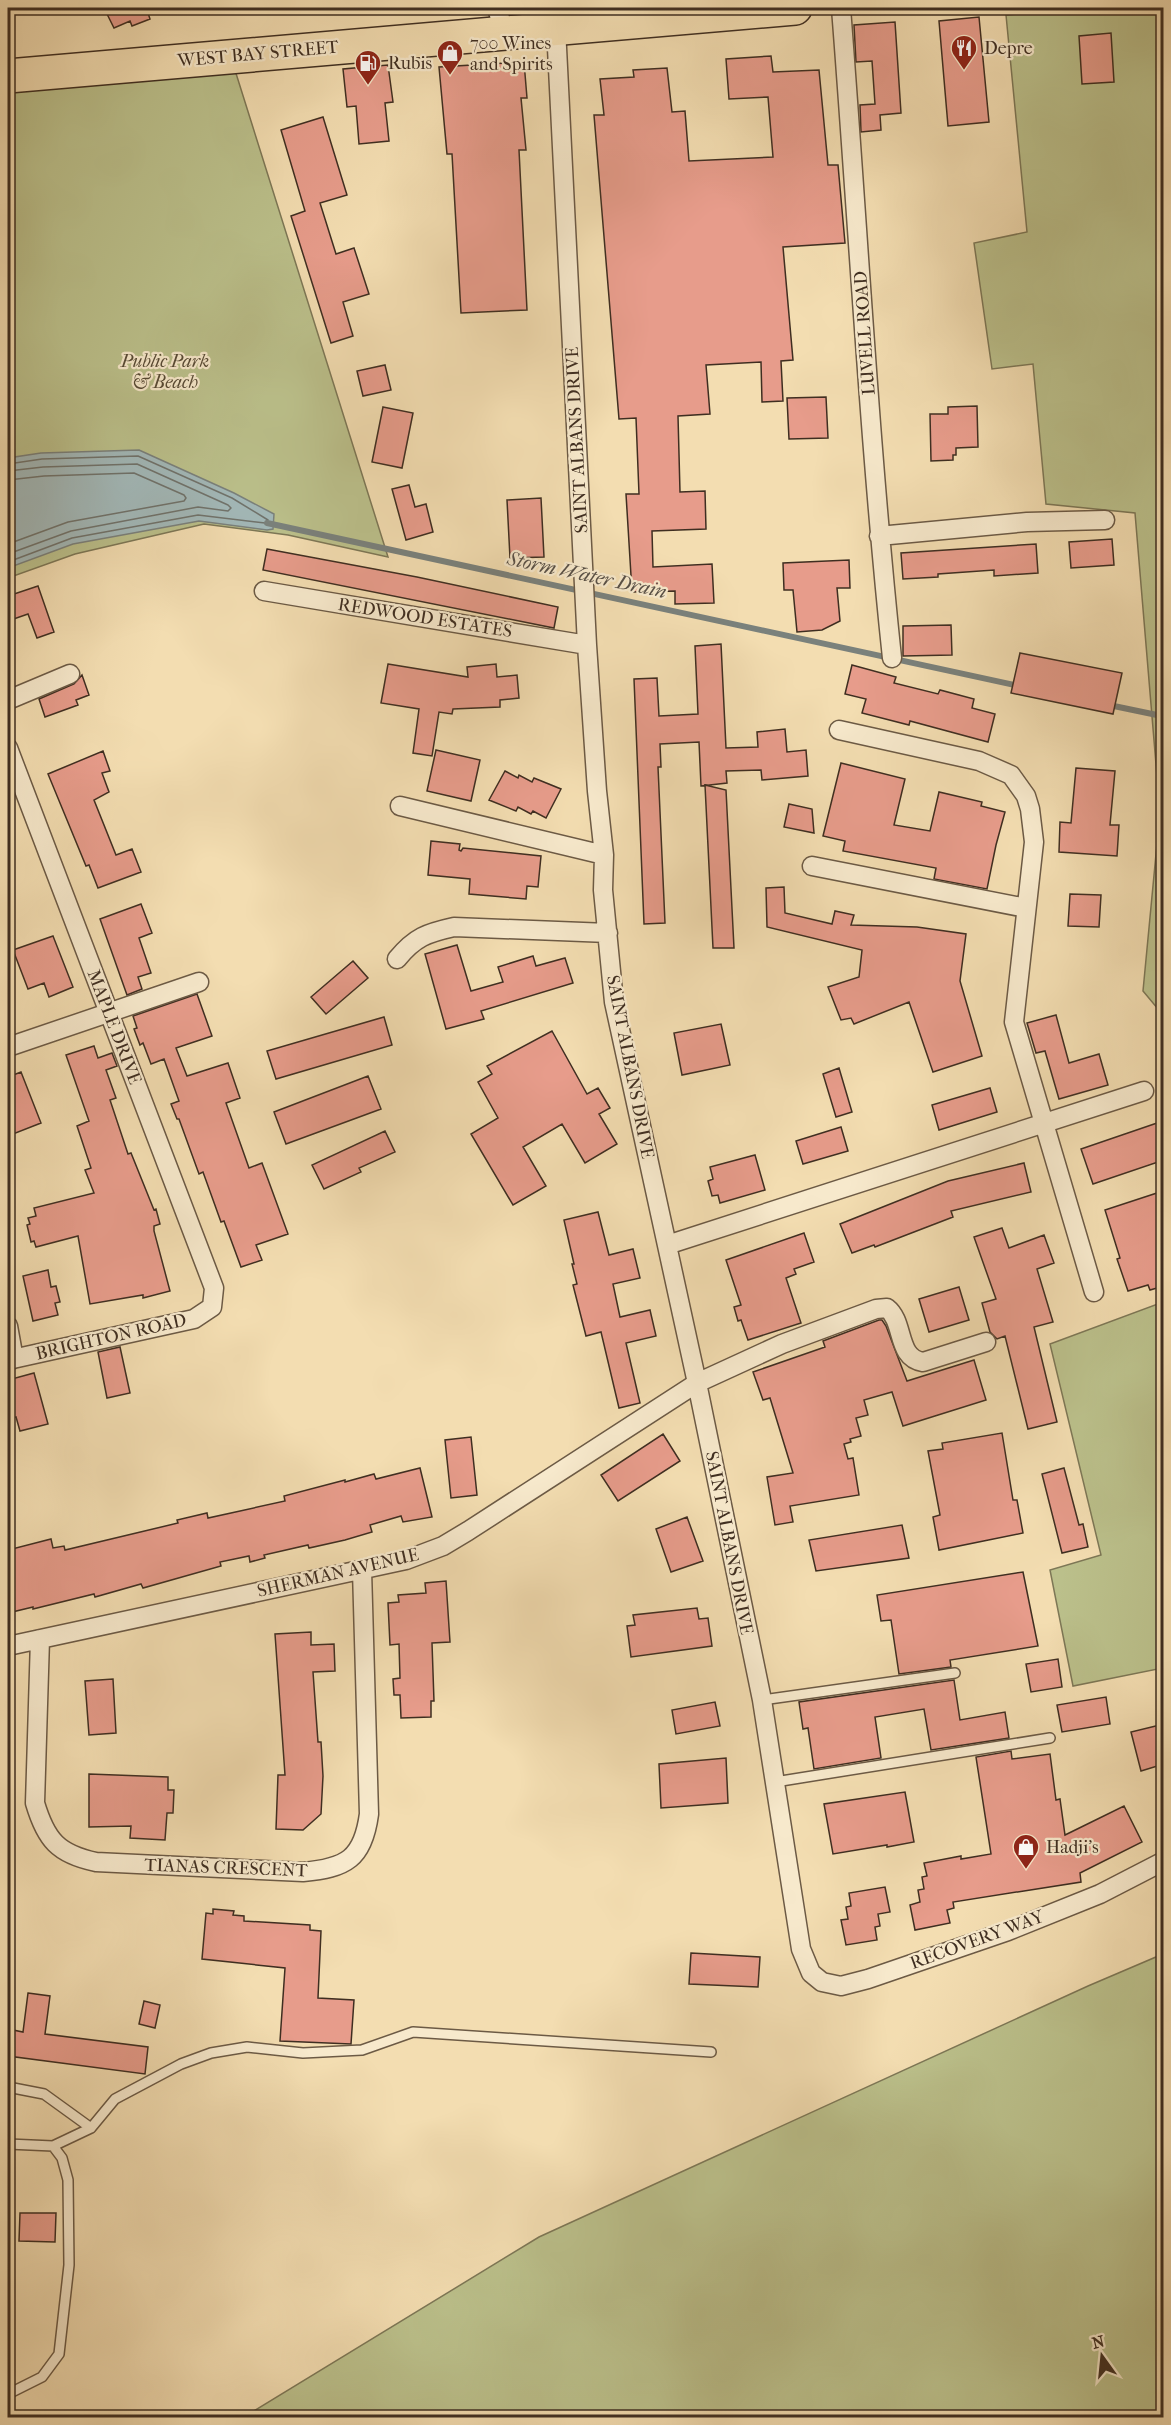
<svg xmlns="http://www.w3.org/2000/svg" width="1171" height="2425" viewBox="0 0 1171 2425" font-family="'IM FELL French Canon',serif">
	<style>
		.green { fill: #bbc08b; stroke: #7d7756; stroke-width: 1.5 }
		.water { fill: #a2b8b8; stroke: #7a817c; stroke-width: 1.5 }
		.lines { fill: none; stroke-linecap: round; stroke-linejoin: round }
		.shore { stroke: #70736c; stroke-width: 1.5 }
		.stream { stroke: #7a817c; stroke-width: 6 }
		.building { fill: #e79c8b; stroke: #3f2e21; stroke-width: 1.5 }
		.lane-casing { stroke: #6c5a45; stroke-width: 12 }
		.street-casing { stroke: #6c5a45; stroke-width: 21 }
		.highway-casing { stroke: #3f2e21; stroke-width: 36 }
		.lane { stroke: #f7e9cc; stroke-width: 9 }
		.street { stroke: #f7e9cc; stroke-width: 18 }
		.highway { stroke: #f3ddb1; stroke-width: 33 }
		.labels { text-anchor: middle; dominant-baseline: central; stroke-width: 4.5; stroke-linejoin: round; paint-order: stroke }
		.poi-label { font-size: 18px; fill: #3f2e21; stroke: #f7e9cc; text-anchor: start }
		.street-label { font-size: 18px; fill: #3f2e21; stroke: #f7e9cc }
		.park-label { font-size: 18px; font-style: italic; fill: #584b36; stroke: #f7e9cc }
		.water-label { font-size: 20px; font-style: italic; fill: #585047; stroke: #f7e9cc }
	</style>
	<rect width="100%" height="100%" fill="#f3ddb1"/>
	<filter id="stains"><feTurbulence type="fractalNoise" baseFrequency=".00333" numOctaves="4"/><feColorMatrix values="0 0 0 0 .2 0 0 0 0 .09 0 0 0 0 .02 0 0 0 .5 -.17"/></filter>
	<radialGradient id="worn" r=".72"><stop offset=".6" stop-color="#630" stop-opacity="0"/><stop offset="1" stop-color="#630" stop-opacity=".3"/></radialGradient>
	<path class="green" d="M 1090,8 L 1163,8 L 1163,1015 L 1143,991 L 1160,812 L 1135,513 L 1046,504 L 1033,364 L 992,369 L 974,243 L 1027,232 L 1006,15 Z
		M 234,67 L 388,557 L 288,535 L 204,524 L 75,554 L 8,578 L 8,90 Z
		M 1163,1302 L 1163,1668 L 1073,1686 L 1050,1570 L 1101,1555 L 1050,1344 Z
		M 1163,1954 L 1163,2417 L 244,2417 L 539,2237 L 1088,1986 Z"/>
	<path class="water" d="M 139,450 L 234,493 L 274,514 L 273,529 L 267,530 L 199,521 L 73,544 L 8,568 L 8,458 L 41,453 Z"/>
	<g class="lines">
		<path class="shore" d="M 8,464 L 42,459 L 138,456 L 232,498 L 268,520 L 265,523 L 198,515 L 72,538 L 8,562
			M 8,471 L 43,467 L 137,464 L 228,505 L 231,508 L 228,511 L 198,507 L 71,531 L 8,554
			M 8,480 L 44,476 L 134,473 L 184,495 L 186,498 L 184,501 L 68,522 L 8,544"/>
		<path class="stream" d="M 267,523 L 1019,686
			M 1109,705 L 1157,715 L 1164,720"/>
	</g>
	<path class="building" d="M 122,8 L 160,8 L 148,13 L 150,19 L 132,26 L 130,21 L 114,28 L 107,14 Z
		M 979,17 L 989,122 L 948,126 L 939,21 Z
		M 895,22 L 901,113 L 880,115 L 881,130 L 861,132 L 860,105 L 875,104 L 872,61 L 856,62 L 854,25 Z
		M 1111,33 L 1114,82 L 1082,84 L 1079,36 Z
		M 771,56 L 773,72 L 819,70 L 828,165 L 838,165 L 845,243 L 783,247 L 793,360 L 781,361 L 783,401 L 762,402 L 761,362 L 706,365 L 710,414 L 678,416 L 680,492 L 705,491 L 706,529 L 652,531 L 653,567 L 712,564 L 714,603 L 675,604 L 675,591 L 632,592 L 626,494 L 639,494 L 636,418 L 619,419 L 594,115 L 604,115 L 600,79 L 634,77 L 633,70 L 667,68 L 672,112 L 685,111 L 689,161 L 773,157 L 768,97 L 729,99 L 726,59 Z
		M 524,62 L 527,98 L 521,98 L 526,150 L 519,150 L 527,310 L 461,313 L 452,154 L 447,154 L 439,67 Z
		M 388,65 L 393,102 L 385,103 L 389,141 L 359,144 L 356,106 L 347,107 L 343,69 Z
		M 323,117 L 347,195 L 320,203 L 336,254 L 354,248 L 369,294 L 343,302 L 353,336 L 331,343 L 291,216 L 305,211 L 281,130 Z
		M 385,365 L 391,390 L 363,396 L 357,371 Z
		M 826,397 L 828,438 L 789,439 L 787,398 Z
		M 977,406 L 978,447 L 956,448 L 956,455 L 953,455 L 953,460 L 931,461 L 930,414 L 948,414 L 948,407 Z
		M 383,407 L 413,413 L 402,468 L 372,462 Z
		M 409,485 L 415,507 L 426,504 L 433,532 L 406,540 L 392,489 Z
		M 541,498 L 544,557 L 510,558 L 507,500 Z
		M 1112,539 L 1114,565 L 1071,568 L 1069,542 Z
		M 1036,544 L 1038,573 L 994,576 L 994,570 L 938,574 L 938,577 L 903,579 L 901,553 Z
		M 267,549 L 417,577 L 558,607 L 554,628 L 263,570 Z
		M 849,560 L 850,588 L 837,588 L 840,621 L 822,630 L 797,632 L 793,590 L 784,590 L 783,563 Z
		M 38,586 L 54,632 L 37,638 L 28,614 L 8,621 L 8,596 Z
		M 951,625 L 952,655 L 903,656 L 903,626 Z
		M 721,644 L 726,748 L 758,747 L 757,732 L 785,729 L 787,752 L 806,750 L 808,776 L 762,780 L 761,770 L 726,771 L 727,783 L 701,786 L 699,742 L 660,744 L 661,767 L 658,767 L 665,923 L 644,924 L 634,679 L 657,678 L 659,716 L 698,714 L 695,646 Z
		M 1020,653 L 1122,673 L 1113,714 L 1011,693 Z
		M 388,664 L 468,677 L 467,667 L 496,664 L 497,677 L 517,675 L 519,698 L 500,700 L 500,707 L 453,709 L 452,714 L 439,712 L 432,756 L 413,753 L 419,709 L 381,703 Z
		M 852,665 L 896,677 L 894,683 L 938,694 L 940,690 L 974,699 L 972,708 L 995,714 L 988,742 L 910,721 L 909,725 L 862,713 L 866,699 L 845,694 Z
		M 82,675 L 89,695 L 76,700 L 78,705 L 45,717 L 39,699 L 74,684 Z
		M 436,750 L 480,760 L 471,801 L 427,791 Z
		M 103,751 L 110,771 L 102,773 L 109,792 L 94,800 L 116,855 L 132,849 L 141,872 L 98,888 L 89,865 L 86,866 L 48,774 Z
		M 841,763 L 905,779 L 894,825 L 930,831 L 939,792 L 982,802 L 981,806 L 1005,812 L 996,845 L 987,889 L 934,879 L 936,868 L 843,851 L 845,841 L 823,836 Z
		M 1076,768 L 1115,771 L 1110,825 L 1119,825 L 1117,856 L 1059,852 L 1060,822 L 1071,823 Z
		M 505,771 L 518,778 L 519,775 L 532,782 L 534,778 L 561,789 L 546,818 L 533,811 L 531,814 L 518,807 L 516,811 L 489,800 Z
		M 705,785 L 726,790 L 734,948 L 713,948 Z
		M 789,804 L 812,809 L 814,833 L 784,827 Z
		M 431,841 L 460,844 L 459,850 L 461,851 L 463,848 L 541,856 L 538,887 L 527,886 L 526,899 L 469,894 L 470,879 L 428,875 Z
		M 784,887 L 785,913 L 832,924 L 835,911 L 854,915 L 851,925 L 917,927 L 966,934 L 960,981 L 982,1056 L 933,1072 L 909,1002 L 854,1024 L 851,1018 L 841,1020 L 828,987 L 859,977 L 862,950 L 767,927 L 766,888 Z
		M 1070,894 L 1101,895 L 1099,927 L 1068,926 Z
		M 141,904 L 152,933 L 139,938 L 151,973 L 138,977 L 142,989 L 127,995 L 100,919 Z
		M 53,936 L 73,987 L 49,997 L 44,983 L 28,989 L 13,950 Z
		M 457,945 L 471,991 L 503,982 L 498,967 L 533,956 L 536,966 L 565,958 L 573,983 L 481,1011 L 484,1019 L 446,1029 L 425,954 Z
		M 353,961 L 368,978 L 326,1014 L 311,997 Z
		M 197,994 L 212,1036 L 176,1048 L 187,1076 L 228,1063 L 240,1098 L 226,1103 L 249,1168 L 262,1163 L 288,1234 L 256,1245 L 262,1260 L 241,1267 L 224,1221 L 221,1222 L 203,1172 L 199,1174 L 179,1119 L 177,1119 L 171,1104 L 179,1101 L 164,1059 L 151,1064 L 143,1043 L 140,1045 L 134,1029 L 137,1028 L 133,1016 Z
		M 1056,1015 L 1069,1063 L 1099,1054 L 1108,1085 L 1059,1099 L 1045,1051 L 1036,1053 L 1027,1023 Z
		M 384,1017 L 392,1045 L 276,1079 L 267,1051 Z
		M 721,1024 L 730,1065 L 682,1075 L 674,1033 Z
		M 552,1031 L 587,1094 L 598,1088 L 610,1108 L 599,1114 L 617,1144 L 585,1163 L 562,1124 L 523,1147 L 546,1186 L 513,1205 L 471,1134 L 498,1118 L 478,1082 L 492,1074 L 487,1066 Z
		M 94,1046 L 98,1058 L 112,1053 L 117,1066 L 106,1070 L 116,1098 L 110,1100 L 128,1154 L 131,1153 L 154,1210 L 156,1209 L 160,1224 L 154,1226 L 154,1231 L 170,1291 L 143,1298 L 143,1295 L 90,1304 L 78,1236 L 36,1247 L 34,1241 L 31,1242 L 27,1225 L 30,1224 L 28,1218 L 36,1216 L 34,1208 L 94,1193 L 85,1170 L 91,1168 L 77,1126 L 89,1121 L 66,1055 Z
		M 839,1068 L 852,1112 L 836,1117 L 823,1074 Z
		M 21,1072 L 41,1123 L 8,1136 L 8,1077 Z
		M 368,1076 L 381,1109 L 286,1144 L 274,1112 Z
		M 990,1088 L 997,1112 L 939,1130 L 932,1105 Z
		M 1160,1122 L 1164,1133 L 1164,1160 L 1093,1184 L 1081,1149 Z
		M 841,1127 L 848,1151 L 803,1164 L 796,1141 Z
		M 385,1131 L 395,1152 L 359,1168 L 361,1172 L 324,1189 L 312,1165 Z
		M 755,1155 L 765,1190 L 720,1203 L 718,1195 L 712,1196 L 708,1181 L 713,1179 L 710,1167 Z
		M 1024,1163 L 1031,1192 L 951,1211 L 953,1217 L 875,1247 L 874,1245 L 852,1253 L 840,1224 L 948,1181 Z
		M 1160,1192 L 1164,1202 L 1164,1286 L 1150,1290 L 1148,1285 L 1128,1291 L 1117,1259 L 1120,1258 L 1105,1210 Z
		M 598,1212 L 609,1255 L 633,1249 L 640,1278 L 613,1284 L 620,1317 L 650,1310 L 656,1336 L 626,1343 L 640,1403 L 619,1408 L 601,1332 L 586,1336 L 573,1285 L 577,1284 L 572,1264 L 574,1264 L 564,1220 Z
		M 1002,1228 L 1009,1248 L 1044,1235 L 1054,1263 L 1037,1269 L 1053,1322 L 1034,1327 L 1057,1422 L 1028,1429 L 1005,1336 L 997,1339 L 990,1332 L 982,1303 L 996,1299 L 974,1237 Z
		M 804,1233 L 814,1262 L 794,1269 L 796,1274 L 786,1278 L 801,1323 L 748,1340 L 741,1320 L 738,1321 L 734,1307 L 741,1305 L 726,1260 Z
		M 48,1270 L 51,1287 L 56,1286 L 60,1302 L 55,1303 L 58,1315 L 33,1321 L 23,1276 Z
		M 959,1287 L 969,1320 L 929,1332 L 919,1299 Z
		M 879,1320 L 882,1320 L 886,1326 L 907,1381 L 974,1360 L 986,1400 L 903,1426 L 892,1392 L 864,1400 L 868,1415 L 856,1418 L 861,1436 L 850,1439 L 851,1442 L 844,1444 L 848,1459 L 853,1458 L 859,1495 L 790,1506 L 793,1522 L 775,1525 L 767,1477 L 793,1473 L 770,1398 L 763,1400 L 753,1372 L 825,1347 L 823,1341 Z
		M 120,1347 L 130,1393 L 107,1398 L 98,1352 Z
		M 34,1373 L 48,1424 L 20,1431 L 16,1417 L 8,1419 L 8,1380 Z
		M 1002,1433 L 1013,1500 L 1017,1500 L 1023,1533 L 939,1550 L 933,1517 L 940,1515 L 928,1451 L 943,1449 L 942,1443 Z
		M 663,1434 L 680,1461 L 618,1501 L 601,1475 Z
		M 471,1437 L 477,1495 L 451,1498 L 445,1440 Z
		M 420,1468 L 432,1517 L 403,1522 L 401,1516 L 370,1525 L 372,1532 L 345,1540 L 309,1548 L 308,1545 L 264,1555 L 265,1558 L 250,1562 L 249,1556 L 220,1562 L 221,1566 L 143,1588 L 141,1584 L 95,1597 L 94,1594 L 33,1609 L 33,1607 L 8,1613 L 8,1550 L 51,1539 L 53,1548 L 64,1546 L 65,1550 L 178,1523 L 177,1520 L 207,1513 L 208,1518 L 285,1501 L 284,1496 L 345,1480 L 345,1482 L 374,1474 L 376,1479 Z
		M 1064,1468 L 1079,1525 L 1083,1524 L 1088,1547 L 1062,1553 L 1042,1474 Z
		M 687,1517 L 703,1561 L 671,1572 L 656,1529 Z
		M 902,1525 L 909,1558 L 816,1571 L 809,1540 Z
		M 1023,1572 L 1038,1646 L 950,1660 L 951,1667 L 899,1674 L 891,1620 L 881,1621 L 877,1595 Z
		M 446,1581 L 450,1642 L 432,1643 L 434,1701 L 431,1701 L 431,1717 L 401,1718 L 400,1695 L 394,1695 L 393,1679 L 400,1678 L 399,1644 L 390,1645 L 388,1603 L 399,1602 L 398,1595 L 426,1593 L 425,1583 Z
		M 697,1608 L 699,1619 L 708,1618 L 712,1646 L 631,1657 L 627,1626 L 635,1625 L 633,1615 Z
		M 311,1632 L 311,1645 L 334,1644 L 335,1671 L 313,1672 L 318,1742 L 321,1742 L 323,1776 L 321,1814 L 303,1830 L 276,1829 L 278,1775 L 285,1775 L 275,1634 Z
		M 1058,1659 L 1062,1687 L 1031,1692 L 1026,1664 Z
		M 113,1679 L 116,1733 L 89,1735 L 85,1681 Z
		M 954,1680 L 960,1720 L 1005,1712 L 1009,1738 L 931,1750 L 924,1709 L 875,1717 L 881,1758 L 814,1769 L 808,1728 L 803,1729 L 799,1702 Z
		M 1106,1697 L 1110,1724 L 1062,1732 L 1057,1705 Z
		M 715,1702 L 720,1726 L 676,1734 L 672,1710 Z
		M 1164,1724 L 1164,1764 L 1141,1771 L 1131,1732 Z
		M 1011,1751 L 1012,1759 L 1050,1754 L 1056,1800 L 1060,1799 L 1065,1835 L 1124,1806 L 1142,1842 L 1080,1873 L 1081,1882 L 953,1902 L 954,1908 L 947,1910 L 950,1923 L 915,1930 L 910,1905 L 920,1902 L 918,1890 L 924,1889 L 922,1877 L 927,1876 L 924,1863 L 961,1856 L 961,1859 L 991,1854 L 976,1757 Z
		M 726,1758 L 728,1803 L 661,1808 L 659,1764 Z
		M 89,1774 L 168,1777 L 168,1790 L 174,1790 L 173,1813 L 167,1813 L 165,1840 L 130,1838 L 131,1826 L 89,1827 Z
		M 905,1792 L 914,1842 L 887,1847 L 887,1845 L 833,1854 L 824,1804 Z
		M 885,1887 L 890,1912 L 878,1914 L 880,1926 L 875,1927 L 877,1940 L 846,1945 L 841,1920 L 848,1919 L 846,1907 L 851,1906 L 849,1893 Z
		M 213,1909 L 234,1911 L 233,1915 L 244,1916 L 244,1921 L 310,1925 L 310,1930 L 321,1931 L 318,1998 L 354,2000 L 351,2044 L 280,2041 L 285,1968 L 202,1959 L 206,1913 L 213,1914 Z
		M 691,1953 L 760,1957 L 758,1987 L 689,1984 Z
		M 28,1993 L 50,1996 L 45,2034 L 148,2047 L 145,2074 L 8,2056 L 8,2029 L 23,2032 Z
		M 144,2001 L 160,2005 L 155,2028 L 139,2024 Z
		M 20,2213 L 56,2213 L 55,2242 L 19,2241 Z"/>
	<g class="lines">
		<g class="lane-casing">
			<path id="lane" d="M 762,1700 L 955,1673
				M 775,1782 L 1050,1738
				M 8,2087 L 44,2094 L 91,2128
				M 8,2144 L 53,2146 L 91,2128 L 115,2099 L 181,2064 L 211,2053 L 247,2047 L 303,2053 L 362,2050 L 413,2032 L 711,2052
				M 8,2394 L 42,2377 L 59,2354 L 69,2265 L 68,2180 L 62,2158 L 53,2146"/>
		</g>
		<g class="street-casing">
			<path id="street" d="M 497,8 L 504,32
				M 841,8 C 858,224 869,441 892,658
				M 556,28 L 587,645 L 597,791 L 604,855 L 603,890 L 614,1002 L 697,1383 L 762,1700 L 801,1949 L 811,1973 L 822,1982 L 841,1986 L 868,1979 L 1008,1931 L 1100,1894 L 1164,1861
				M 879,536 L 1027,522 L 1105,520
				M 264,591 L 587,645
				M 8,700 L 70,674
				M 839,730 L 979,761 L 1011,775 L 1026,796 L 1030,809 L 1034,842 L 1014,1022 L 1094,1292
				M 8,748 L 214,1288 L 212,1307 L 194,1319 L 8,1360
				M 400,806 L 604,855
				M 812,866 L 1026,908
				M 397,959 C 415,937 427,933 454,927 L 608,933
				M 8,1047 L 199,982
				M 667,1245 L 1144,1091
				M 8,1326 L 14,1359
				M 40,1639 L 35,1803 C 46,1840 58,1854 96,1862 L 303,1872 C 346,1868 363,1859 369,1814 L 362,1570
				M 8,1646 L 406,1560 L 443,1546 L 468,1531 L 697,1383 L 782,1344 L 876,1309 L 887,1308 C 905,1322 896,1358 923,1362 L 986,1342"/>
		</g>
		<g class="highway-casing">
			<path id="highway" d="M 8,76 L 795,8"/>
		</g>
		<use href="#lane" class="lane"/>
		<use href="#street" class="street"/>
		<use href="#highway" class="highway"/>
	</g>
	<defs>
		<g id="restaurant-pin" transform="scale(1.35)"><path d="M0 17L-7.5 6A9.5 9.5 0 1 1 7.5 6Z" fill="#8f2418" stroke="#f7e9cc"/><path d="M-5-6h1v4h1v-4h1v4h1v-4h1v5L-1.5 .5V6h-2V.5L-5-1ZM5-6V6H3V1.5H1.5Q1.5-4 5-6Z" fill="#fff"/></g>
		<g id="shop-pin" transform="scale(1.35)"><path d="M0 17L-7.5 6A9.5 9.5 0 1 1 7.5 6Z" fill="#8f2418" stroke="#f7e9cc"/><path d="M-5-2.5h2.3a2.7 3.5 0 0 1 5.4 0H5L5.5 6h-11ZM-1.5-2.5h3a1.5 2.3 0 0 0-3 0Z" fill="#fff"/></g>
		<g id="fuel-pin" transform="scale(1.35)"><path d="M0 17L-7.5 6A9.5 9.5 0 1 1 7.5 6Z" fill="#8f2418" stroke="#f7e9cc"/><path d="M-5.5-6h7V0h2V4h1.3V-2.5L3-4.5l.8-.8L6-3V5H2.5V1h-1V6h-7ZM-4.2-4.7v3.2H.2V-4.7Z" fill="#fff"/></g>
	</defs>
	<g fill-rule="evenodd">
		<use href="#restaurant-pin" x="964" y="48"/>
		<use href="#shop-pin" x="450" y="53"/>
		<use href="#fuel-pin" x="368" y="63"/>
		<use href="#shop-pin" x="1026" y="1847"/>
	</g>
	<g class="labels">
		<g class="poi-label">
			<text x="470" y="43">700 Wines<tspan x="470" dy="21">and Spirits</tspan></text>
			<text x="984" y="48">Depre</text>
			<text x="388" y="63">Rubis</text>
			<text x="1046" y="1847">Hadji's</text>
		</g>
		<g class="street-label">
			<text transform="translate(258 54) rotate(-5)">WEST BAY STREET</text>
			<text transform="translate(865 333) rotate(-94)">LUVELL ROAD</text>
			<text transform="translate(577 440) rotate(-93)">SAINT ALBANS DRIVE</text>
			<text transform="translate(425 618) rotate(9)">REDWOOD ESTATES</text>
			<text transform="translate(114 1027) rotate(69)">MAPLE DRIVE</text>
			<text transform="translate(630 1067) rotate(79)">SAINT ALBANS DRIVE</text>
			<text transform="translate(111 1337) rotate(-13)">BRIGHTON ROAD</text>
			<text transform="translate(729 1543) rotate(79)">SAINT ALBANS DRIVE</text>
			<text transform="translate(338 1573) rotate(-13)">SHERMAN AVENUE</text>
			<text transform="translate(226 1868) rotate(2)">TIANAS CRESCENT</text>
			<text transform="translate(977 1940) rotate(-20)">RECOVERY WAY</text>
		</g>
		<g class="park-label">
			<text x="165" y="361">Public Park<tspan x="165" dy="21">&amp; Beach</tspan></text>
		</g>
		<g class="water-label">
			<text transform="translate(587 575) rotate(12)">Storm Water Drain</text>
		</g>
	</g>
	<rect width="1171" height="2425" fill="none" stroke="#f3ddb1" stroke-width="30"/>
	<rect x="9" y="9" width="1153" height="2407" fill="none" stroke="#3f2e21" stroke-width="3"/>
	<rect x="15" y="15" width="1141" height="2395" fill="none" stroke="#3f2e21" stroke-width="1.5"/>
	<g transform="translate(1102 2356) rotate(345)" stroke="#f7e9cc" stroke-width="4.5" paint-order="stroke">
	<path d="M0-4.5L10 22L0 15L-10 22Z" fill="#3f2e21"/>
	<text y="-9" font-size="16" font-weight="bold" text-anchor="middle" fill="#3f2e21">N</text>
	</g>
	<rect width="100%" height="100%" filter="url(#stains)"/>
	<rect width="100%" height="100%" fill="url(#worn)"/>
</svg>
